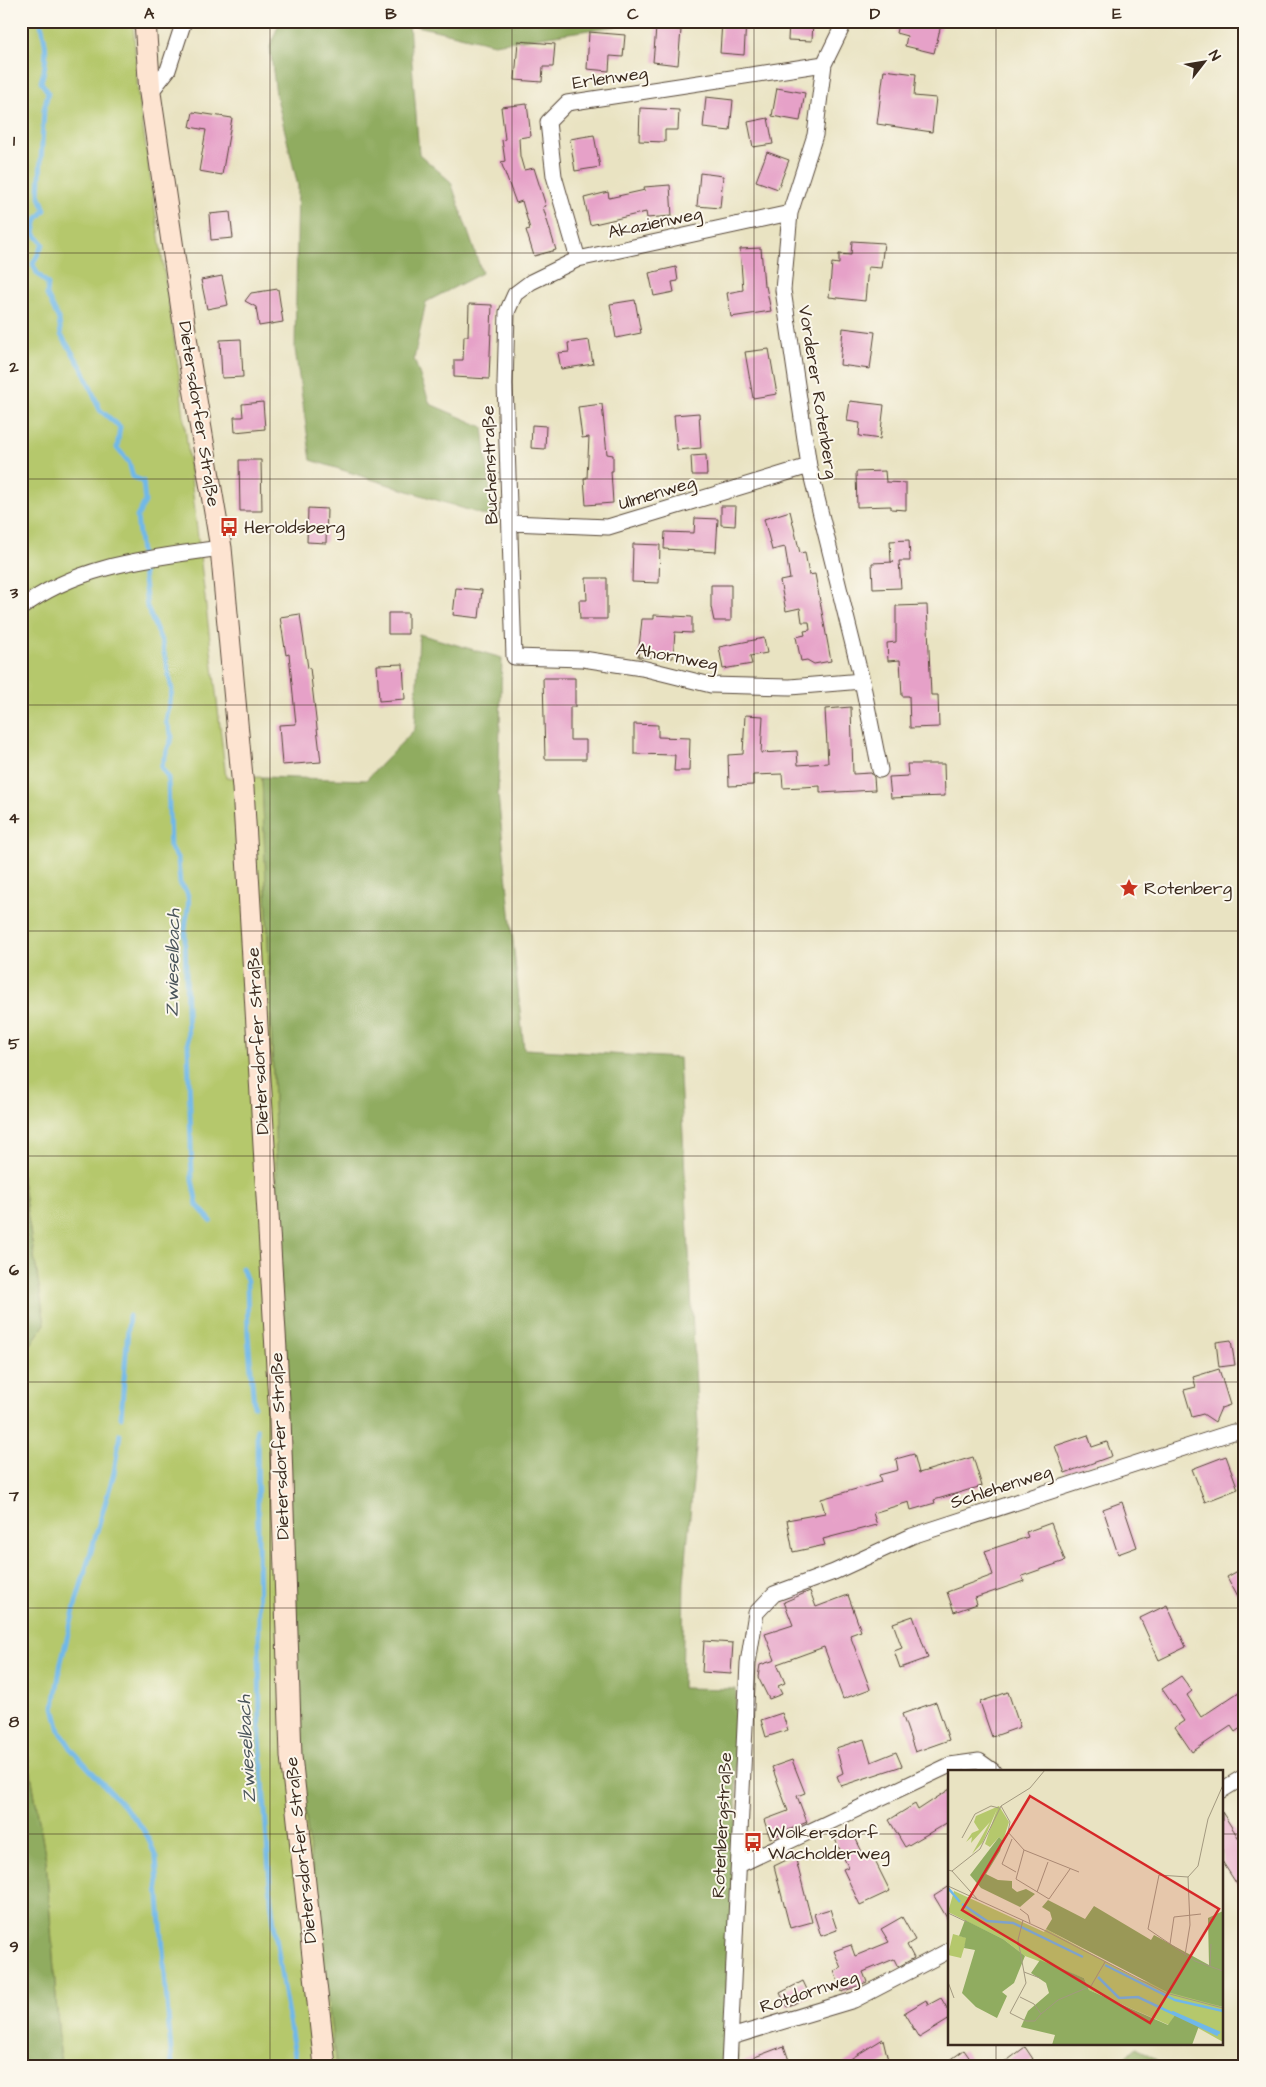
<svg xmlns="http://www.w3.org/2000/svg" width="1266" height="2087" viewBox="0 0 1266 2087" font-family="'Architects Daughter',sans-serif">
	<style>
		.green { fill: #b5c86c; stroke: #787945 }
		.forest { fill: #90ac60; stroke: #666b3f }
		.lines { fill: none; stroke-linecap: round; stroke-linejoin: round }
		.stream { stroke: #70b8e8; stroke-width: 5 }
		.building { fill: #e6a1c8 }
		.street-casing { stroke: #554637; stroke-width: 17 }
		.secondary-casing { stroke: #554637; stroke-width: 23 }
		.street { stroke: #fff; stroke-width: 15 }
		.secondary { stroke: #fde4d1; stroke-width: 21 }
		.grid { fill: none; stroke: #3b2a1e; stroke-width: 1; stroke-opacity: 0.55 }
		.labels { text-anchor: middle; dominant-baseline: central; stroke-width: 4; stroke-linejoin: round; paint-order: stroke }
		.street-label { font-size: 18px; fill: #3b2a1e; stroke: #fbf7ec }
		.poi-label { font-size: 18px; fill: #3b2a1e; stroke: #fbf7ec; text-anchor: start }
		.water-label { font-size: 19px; font-style: italic; fill: #4b555b; stroke: #fbf7ec }
		.inset-river { fill: none; stroke: #70b8e8; stroke-width: 2.5 }
		.inset-road { fill: none; stroke: #a39980; stroke-width: 1 }
		.view { fill: #d62828; fill-opacity: 0.15; stroke: #d62828; stroke-width: 2.5 }
		.inset-edge { fill: none; stroke: #3b2a1e; stroke-width: 2.5 }
		.neatline { fill: none; stroke: #3b2a1e; stroke-width: 2 }
		.grid-label { font-size: 16px; text-anchor: middle; font-weight: bold; fill: #3b2a1e }
	</style>
	<rect width="100%" height="100%" fill="#fbf7ec"/>
	<filter id="ink" filterUnits="userSpaceOnUse"><feTurbulence type="fractalNoise" baseFrequency=".02" numOctaves="2"/><feDisplacementMap in="SourceGraphic" scale="10" xChannelSelector="R" yChannelSelector="G"/><feConvolveMatrix kernelMatrix="1 2 1 2 8 2 1 2 1" color-interpolation-filters="sRGB"/></filter>
	<filter id="wash" filterUnits="userSpaceOnUse"><feTurbulence type="fractalNoise" baseFrequency=".0096" numOctaves="4" result="noise"/><feDisplacementMap in="SourceGraphic" scale="20" xChannelSelector="R" yChannelSelector="G"/><feGaussianBlur stdDeviation="1.12" result="paint"/><feColorMatrix in="noise" values="0 0 0 0 0 0 0 0 0 0 0 0 0 0 0 0 0 1.4 0 .05"/><feComposite in="paint" operator="in"/></filter>
	<g filter="url(#wash)">
		<rect width="100%" height="100%" fill="#e9e3c2"/>
		<path class="green" d="M 21,21 L 133,21 L 138,94 L 178,366 L 226,778 L 262,777 L 298,1752 L 336,2066 L 61,2066 L 46,1860 L 21,1717 L 21,1358 L 45,1324 L 21,1174 Z"/>
		<path class="forest" d="M 280,21 L 650,21 L 494,44 L 409,24 L 419,154 L 451,182 L 482,273 L 426,302 L 414,359 L 430,404 L 483,427 L 493,518 L 311,460 L 295,349 L 298,186 L 276,94 L 270,47 Z
			M 419,634 L 502,658 L 498,795 L 524,1049 L 679,1058 L 698,1426 L 684,1582 L 682,1688 L 736,1689 L 736,2042 L 739,2066 L 336,2066 L 298,1752 L 262,777 L 366,780 L 415,729 Z
			M 21,1174 L 45,1324 L 21,1358 Z
			M 21,1717 L 46,1860 L 61,2066 L 21,2066 Z
			M 1137,2047 L 1165,2066 L 1114,2066 Z"/>
		<g class="lines">
			<path class="stream" d="M 40,21 C 47,44 48,59 41,82 L 48,92 L 44,110 L 39,194 L 45,210 L 37,219 L 34,233 L 43,244 L 33,264 L 37,273 L 48,284 L 47,295 L 59,320 L 61,335 L 82,368 L 100,410 L 120,427 L 117,448 L 129,462 L 133,477 L 143,481 L 145,502 L 137,517 L 147,607 L 162,643 L 172,690 L 166,721 L 172,737 L 161,767 L 168,777 L 170,847 L 178,859 L 180,884 C 193,895 188,906 186,921 C 185,928 185,934 185,941 L 192,1179 L 197,1205 L 211,1221
				M 242,1268 L 247,1281 L 248,1335 L 254,1406
				M 121,1417 L 129,1316
				M 257,1429 L 260,1737 L 271,1901 L 284,1993 L 297,2066
				M 120,1434 L 114,1473 L 77,1599 L 61,1662 L 54,1707 L 60,1731 L 73,1751 L 138,1822 L 148,1837 L 156,1858 L 172,2066"/>
		</g>
		<g id="blocks">
			<path class="building" d="M 722,21 L 746,21 L 744,55 L 720,53 Z
				M 789,21 L 813,21 L 812,41 L 788,40 Z
				M 899,21 L 942,21 L 934,53 L 905,46 L 907,36 L 896,33 Z
				M 656,28 L 681,30 L 678,65 L 653,62 Z
				M 589,32 L 625,35 L 623,57 L 610,56 L 609,71 L 587,69 Z
				M 518,41 L 555,44 L 553,67 L 543,67 L 542,82 L 515,80 Z
				M 884,70 L 916,74 L 914,96 L 936,98 L 932,132 L 877,124 Z
				M 777,88 L 805,93 L 800,121 L 772,116 Z
				M 706,97 L 733,100 L 730,131 L 703,128 Z
				M 527,104 L 531,136 L 519,138 L 520,156 L 524,170 L 534,168 L 546,206 L 543,207 L 556,250 L 534,256 L 526,230 L 530,229 L 522,201 L 516,203 L 501,162 L 505,161 L 502,140 L 505,139 L 501,107 Z
				M 640,108 L 679,110 L 678,130 L 665,130 L 665,142 L 639,141 Z
				M 193,112 L 232,118 L 222,175 L 199,171 L 206,130 L 190,127 Z
				M 768,118 L 773,144 L 753,147 L 748,122 Z
				M 594,135 L 600,167 L 575,171 L 570,139 Z
				M 767,152 L 789,160 L 778,189 L 756,181 Z
				M 700,173 L 723,176 L 720,208 L 697,206 Z
				M 670,185 L 672,216 L 647,218 L 646,212 L 590,225 L 584,198 L 608,192 L 609,198 L 645,190 L 644,187 Z
				M 230,212 L 233,238 L 211,240 L 209,214 Z
				M 852,241 L 884,243 L 881,268 L 868,267 L 865,301 L 829,297 L 832,263 L 839,264 L 839,254 L 851,255 Z
				M 761,248 L 764,286 L 766,286 L 771,311 L 731,317 L 727,293 L 743,290 L 740,249 Z
				M 676,267 L 678,281 L 672,282 L 674,292 L 654,296 L 649,273 Z
				M 222,276 L 228,305 L 207,309 L 201,280 Z
				M 278,289 L 283,322 L 259,326 L 256,307 L 245,301 L 251,293 Z
				M 635,300 L 641,333 L 616,338 L 610,304 Z
				M 469,304 L 492,305 L 489,379 L 454,377 L 454,360 L 463,360 L 464,336 L 468,336 Z
				M 843,328 L 875,332 L 870,369 L 840,365 Z
				M 241,339 L 243,377 L 222,378 L 220,340 Z
				M 589,340 L 593,364 L 561,369 L 558,353 L 569,352 L 568,343 Z
				M 769,349 L 777,394 L 753,398 L 745,352 Z
				M 850,401 L 884,405 L 880,439 L 859,436 L 860,423 L 847,421 Z
				M 263,402 L 265,429 L 235,432 L 234,417 L 243,417 L 242,404 Z
				M 602,404 L 607,454 L 613,455 L 613,471 L 611,471 L 613,503 L 586,505 L 584,478 L 587,478 L 589,437 L 582,438 L 578,407 Z
				M 699,413 L 701,448 L 677,450 L 674,415 Z
				M 532,425 L 546,426 L 545,449 L 531,448 Z
				M 706,455 L 707,475 L 692,475 L 691,456 Z
				M 239,460 L 261,460 L 262,511 L 240,511 Z
				M 885,471 L 886,482 L 906,483 L 906,510 L 891,509 L 891,506 L 857,507 L 856,472 Z
				M 721,506 L 736,506 L 735,526 L 721,525 Z
				M 308,508 L 327,509 L 326,543 L 307,542 Z
				M 790,511 L 800,553 L 805,552 L 809,575 L 815,574 L 831,661 L 814,664 L 807,660 L 801,661 L 796,637 L 805,635 L 804,631 L 810,630 L 809,622 L 802,622 L 800,608 L 786,611 L 780,581 L 790,579 L 785,547 L 772,550 L 764,519 Z
				M 695,518 L 718,519 L 716,552 L 664,549 L 665,532 L 694,533 Z
				M 909,540 L 910,561 L 899,561 L 901,588 L 873,589 L 872,563 L 894,562 L 891,562 L 890,541 Z
				M 633,544 L 660,545 L 659,583 L 632,582 Z
				M 586,578 L 607,578 L 607,619 L 580,619 L 579,600 L 587,600 Z
				M 711,585 L 731,585 L 731,621 L 714,621 L 711,607 Z
				M 456,588 L 482,590 L 479,618 L 453,615 Z
				M 927,605 L 931,695 L 938,695 L 939,727 L 910,728 L 909,696 L 902,696 L 900,660 L 888,661 L 887,643 L 896,642 L 896,606 Z
				M 388,613 L 408,613 L 408,634 L 388,634 Z
				M 300,614 L 308,668 L 310,668 L 321,762 L 282,765 L 279,725 L 296,724 L 289,654 L 286,655 L 280,617 Z
				M 654,615 L 692,617 L 692,633 L 675,632 L 673,658 L 638,657 L 642,619 L 654,619 Z
				M 764,638 L 767,653 L 750,656 L 752,664 L 723,669 L 719,647 Z
				M 403,664 L 405,699 L 379,701 L 377,665 Z
				M 543,678 L 575,678 L 575,707 L 570,707 L 570,740 L 586,740 L 586,759 L 545,759 Z
				M 851,707 L 853,774 L 871,773 L 874,777 L 875,790 L 820,793 L 820,786 L 783,788 L 782,774 L 753,775 L 753,785 L 729,786 L 728,755 L 743,754 L 745,715 L 763,716 L 761,753 L 797,751 L 798,765 L 828,763 L 825,709 Z
				M 634,724 L 658,725 L 658,737 L 690,738 L 689,771 L 674,771 L 675,755 L 634,754 Z
				M 907,764 L 944,764 L 945,796 L 891,798 L 889,777 L 908,776 Z
				M 1231,1340 L 1235,1365 L 1219,1367 L 1216,1342 Z
				M 1219,1369 L 1230,1405 L 1221,1408 L 1215,1422 L 1203,1414 L 1192,1417 L 1184,1390 L 1196,1387 L 1193,1377 Z
				M 1088,1435 L 1092,1447 L 1107,1442 L 1112,1456 L 1065,1473 L 1055,1446 Z
				M 914,1454 L 919,1473 L 973,1457 L 982,1486 L 934,1500 L 935,1503 L 911,1510 L 909,1502 L 873,1513 L 877,1525 L 823,1539 L 825,1545 L 793,1552 L 787,1520 L 825,1513 L 821,1499 L 881,1482 L 879,1475 L 898,1470 L 896,1459 Z
				M 1226,1456 L 1238,1489 L 1205,1502 L 1192,1469 Z
				M 1122,1502 L 1137,1547 L 1118,1554 L 1103,1509 Z
				M 1051,1523 L 1065,1561 L 1022,1576 L 1024,1581 L 975,1598 L 977,1604 L 954,1612 L 947,1592 L 993,1575 L 985,1551 L 1028,1537 L 1026,1532 Z
				M 1245,1567 L 1245,1610 L 1227,1577 Z
				M 810,1591 L 816,1607 L 848,1595 L 861,1631 L 850,1635 L 870,1689 L 843,1699 L 824,1647 L 777,1664 L 785,1683 L 778,1686 L 782,1694 L 769,1699 L 758,1677 L 760,1665 L 775,1660 L 765,1634 L 793,1625 L 784,1602 Z
				M 1167,1605 L 1186,1647 L 1159,1660 L 1140,1618 Z
				M 913,1616 L 928,1658 L 900,1668 L 894,1651 L 902,1648 L 893,1623 Z
				M 704,1641 L 733,1643 L 731,1674 L 702,1672 Z
				M 1181,1676 L 1192,1691 L 1187,1695 L 1201,1717 L 1245,1688 L 1245,1725 L 1235,1732 L 1231,1726 L 1192,1752 L 1175,1727 L 1184,1721 L 1162,1689 Z
				M 1008,1692 L 1020,1727 L 992,1737 L 980,1702 Z
				M 936,1702 L 949,1740 L 915,1752 L 902,1714 Z
				M 782,1713 L 788,1730 L 766,1737 L 761,1720 Z
				M 864,1739 L 871,1762 L 896,1752 L 902,1766 L 841,1786 L 837,1776 L 843,1773 L 836,1748 Z
				M 792,1760 L 805,1793 L 797,1796 L 807,1822 L 770,1838 L 764,1820 L 788,1811 L 772,1767 Z
				M 950,1789 L 950,1821 L 905,1847 L 889,1820 L 915,1804 L 918,1810 Z
				M 1222,1812 L 1245,1848 L 1245,1897 L 1222,1861 Z
				M 852,1831 L 865,1858 L 872,1855 L 890,1891 L 860,1905 L 843,1869 L 848,1867 L 835,1839 Z
				M 795,1856 L 812,1922 L 790,1928 L 774,1866 Z
				M 950,1886 L 950,1923 L 934,1896 Z
				M 830,1909 L 837,1930 L 821,1936 L 814,1914 Z
				M 902,1917 L 915,1940 L 907,1945 L 914,1958 L 898,1967 L 894,1959 L 863,1972 L 867,1982 L 842,1992 L 834,1971 L 841,1968 L 834,1951 L 851,1945 L 855,1956 L 889,1942 L 881,1929 Z
				M 803,1981 L 810,1996 L 787,2007 L 780,1993 Z
				M 941,1998 L 950,2013 L 950,2019 L 919,2038 L 904,2013 L 926,2000 L 928,2005 Z
				M 883,2039 L 888,2060 L 879,2066 L 839,2066 Z
				M 784,2046 L 791,2066 L 738,2066 L 739,2063 Z
				M 1025,2047 L 1033,2059 L 1024,2066 L 1000,2066 Z
				M 964,2050 L 975,2066 L 942,2066 Z"/>
		</g>
	</g>
	<g filter="url(#ink)">
		<use href="#blocks" fill-opacity="0" stroke="#554637" stroke-width="1"/>
		<g class="lines">
			<g class="street-casing">
				<path id="street" d="M 845,21 L 824,64 L 815,135 L 790,213 L 783,290 L 809,466 L 862,681 L 880,770
					M 150,93 L 168,70 L 184,21
					M 790,213 L 578,259 L 531,282 L 515,294 L 507,312 L 505,384 L 514,657 L 583,659 L 642,668 L 711,685 L 790,687 L 862,681
					M 578,259 L 554,176 L 548,122 L 567,103 L 824,64
					M 511,523 L 608,527 L 809,466
					M 21,608 C 78,564 152,558 221,548
					M 1222,1790 L 1245,1776
					M 739,1865 L 950,1765 L 979,1761 L 993,1771
					M 731,2037 L 854,2000 L 950,1950
					M 729,2066 L 748,1663 L 756,1613 L 774,1594 L 834,1572 L 912,1536 L 1233,1432 L 1245,1432"/>
			</g>
			<g class="secondary-casing">
				<path id="secondary" d="M 145,21 L 150,93 L 190,364 L 221,548 L 243,788 L 280,1418 L 291,1756 L 325,2066"/>
			</g>
			<use href="#street" class="street"/>
			<use href="#secondary" class="secondary"/>
		</g>
	</g>
	<path class="grid" d="M 270,21 L 270,2066M 512,21 L 512,2066M 754,21 L 754,2066M 996,21 L 996,1771M 21,253 L 1245,253M 21,479 L 1245,479M 21,705 L 1245,705M 21,931 L 1245,931M 21,1156 L 1245,1156M 21,1382 L 1245,1382M 21,1608 L 1245,1608M 21,1834 L 950,1834M 1222,1834 L 1245,1834M 996,2043 L 996,2066"/>
	<defs>
		<g id="bus-bare" transform="scale(1.5)"><path d="M-5-6H5V4H4V6H2V4H-2V6H-4V4H-5ZM-3.5-4V0h7V-4ZM-3.5 1.2v1.5H-2V1.2ZM2 1.2v1.5H3.5V1.2Z" fill="#c8321e" stroke="#fbf7ec" stroke-width="2.5" paint-order="stroke"/></g>
		<g id="sight-bare" transform="scale(1.5)"><path d="M0-6L1.8-2.2L6-1.7L2.9 1.2L3.7 5.4L0 3.3L-3.7 5.4L-2.9 1.2L-6-1.7L-1.8-2.2Z" fill="#c8321e" stroke="#fbf7ec" stroke-width="2.5" paint-order="stroke"/></g>
	</defs>
	<g fill-rule="evenodd">
		<use href="#bus-bare" x="229" y="527"/>
		<use href="#sight-bare" x="1129" y="888"/>
		<use href="#bus-bare" x="753" y="1842"/>
	</g>
	<g class="labels">
		<g class="street-label">
			<text transform="translate(610 78) rotate(-8)">Erlenweg</text>
			<text transform="translate(655 223) rotate(-12)">Akazienweg</text>
			<text transform="translate(818 392) rotate(81)">Vorderer Rotenberg</text>
			<text transform="translate(199 414) rotate(81)">Dietersdorfer Straße</text>
			<text transform="translate(490 465) rotate(-92)">Buchenstraße</text>
			<text transform="translate(657 493) rotate(-17)">Ulmenweg</text>
			<text transform="translate(677 657) rotate(11)">Ahornweg</text>
			<text transform="translate(258 1041) rotate(-93)">Dietersdorfer Straße</text>
			<text transform="translate(280 1446) rotate(-92)">Dietersdorfer Straße</text>
			<text transform="translate(1001 1487) rotate(-18)">Schlehenweg</text>
			<text transform="translate(722 1825) rotate(-87)">Rotenbergstraße</text>
			<text transform="translate(301 1850) rotate(-96)">Dietersdorfer Straße</text>
			<text transform="translate(809 1992) rotate(-18)">Rotdornweg</text>
		</g>
		<g class="poi-label">
			<text x="244" y="527">Heroldsberg</text>
			<text x="1144" y="888">Rotenberg</text>
			<text x="768" y="1832">Wolkersdorf<tspan x="768" dy="21">Wacholderweg</tspan></text>
		</g>
		<g class="water-label">
			<text transform="translate(173 963) rotate(-89)">Zwieselbach</text>
			<text transform="translate(247 1749) rotate(-93)">Zwieselbach</text>
		</g>
	</g>
	<g transform="translate(948 1770)">
		<rect width="275" height="275" fill="#e9e3c2"/>
		<path d="M 51,36 L 61,52 L 55,71 L 51,67 L 42,77 L 37,74 L 49,39 L 35,72 L 24,84 L 42,52 L 23,73 L 24,67 L 18,72 L 24,63 L 31,60 L 26,52 L 28,46 ZM 6,121 L 96,162 L 98,159 L 188,208 L 275,237 L 275,272 L 227,245 L 221,255 L 141,220 L 136,208 L 77,186 L 55,169 L 0,142 ZM 5,164 L 19,168 L 13,188 L 0,185 Z" fill="#b5c86c"/>
		<path d="M 51,67 L 55,71 L 52,81 L 38,104 L 50,110 L 64,111 L 64,118 L 69,122 L 78,119 L 87,124 L 72,137 L 33,118 L 22,105 ZM 100,130 L 137,149 L 146,136 L 203,170 L 206,165 L 261,195 L 260,148 L 275,141 L 275,237 L 219,222 L 98,159 L 104,149 L 102,142 L 94,137 ZM 17,150 L 55,169 L 77,186 L 66,213 L 54,222 L 59,226 L 49,248 L 28,237 L 14,223 L 27,180 L 16,178 L 18,168 L 11,166 ZM 92,190 L 136,208 L 141,220 L 220,255 L 227,245 L 251,256 L 244,275 L 104,275 L 107,265 L 73,257 L 80,241 L 101,223 L 98,213 L 83,203 Z" fill="#90ac60"/>
		<path class="inset-river" d="M 0,118 L 12,132M 14,134 L 39,151 L 65,153 L 135,187M 157,195 L 227,230 L 275,241M 150,207 L 171,228 L 190,227 L 270,265M 224,242 L 272,263"/>
		<path class="inset-road" d="M 53,36 L 62,52 L 60,62 L 76,80 L 131,102M 14,68 L 27,44 L 43,36 L 51,38M 64,69 L 54,94 L 68,102M 76,80 L 68,109 L 101,129 L 122,99M 0,100 L 4,101 L 30,130M 4,101 L 32,79 L 53,36 L 82,18 L 97,0M 240,107 L 211,105 L 200,159 L 247,191 L 275,201M 240,107 L 250,96 L 260,49 L 275,15M 0,116 L 98,161 L 218,223 L 275,238M 89,122 L 100,92M 72,139 L 80,145 L 82,153M 0,143 L 19,152M 222,174 L 226,147 L 253,144M 237,185 L 242,155 L 240,107M 262,196 L 263,174M 76,202 L 92,208M 0,212 L 6,228M 72,227 L 86,234 L 93,244 L 87,251 L 78,251 L 62,243 L 78,213 L 70,170 L 75,150M 93,244 L 110,230 L 143,216 L 157,192"/>
		<path class="view" d="M 82,26 L 271,139 L 202,253 L 14,140 Z"/>
		<rect width="275" height="275" class="inset-edge"/>
	</g>
	<rect width="1266" height="2087" fill="none" stroke="#fbf7ec" stroke-width="55"/>
	<g transform="translate(1204 62) rotate(59)" stroke="#fbf7ec" stroke-width="4" paint-order="stroke">
	<path d="M0-4L9 19L0 12L-9 19Z" fill="#3b2a1e"/>
	<text y="-8" font-size="14" font-weight="bold" text-anchor="middle" fill="#3b2a1e">N</text>
	</g>
	<rect x="28" y="28" width="1210" height="2032" class="neatline"/>
	<g class="grid-label">
		<text x="149" y="19">A</text>
		<text x="391" y="19">B</text>
		<text x="633" y="19">C</text>
		<text x="875" y="19">D</text>
		<text x="1117" y="19">E</text>
		<text x="14" y="146">1</text>
		<text x="14" y="372">2</text>
		<text x="14" y="598">3</text>
		<text x="14" y="823">4</text>
		<text x="14" y="1049">5</text>
		<text x="14" y="1275">6</text>
		<text x="14" y="1501">7</text>
		<text x="14" y="1727">8</text>
		<text x="14" y="1952">9</text>
	</g>
</svg>
